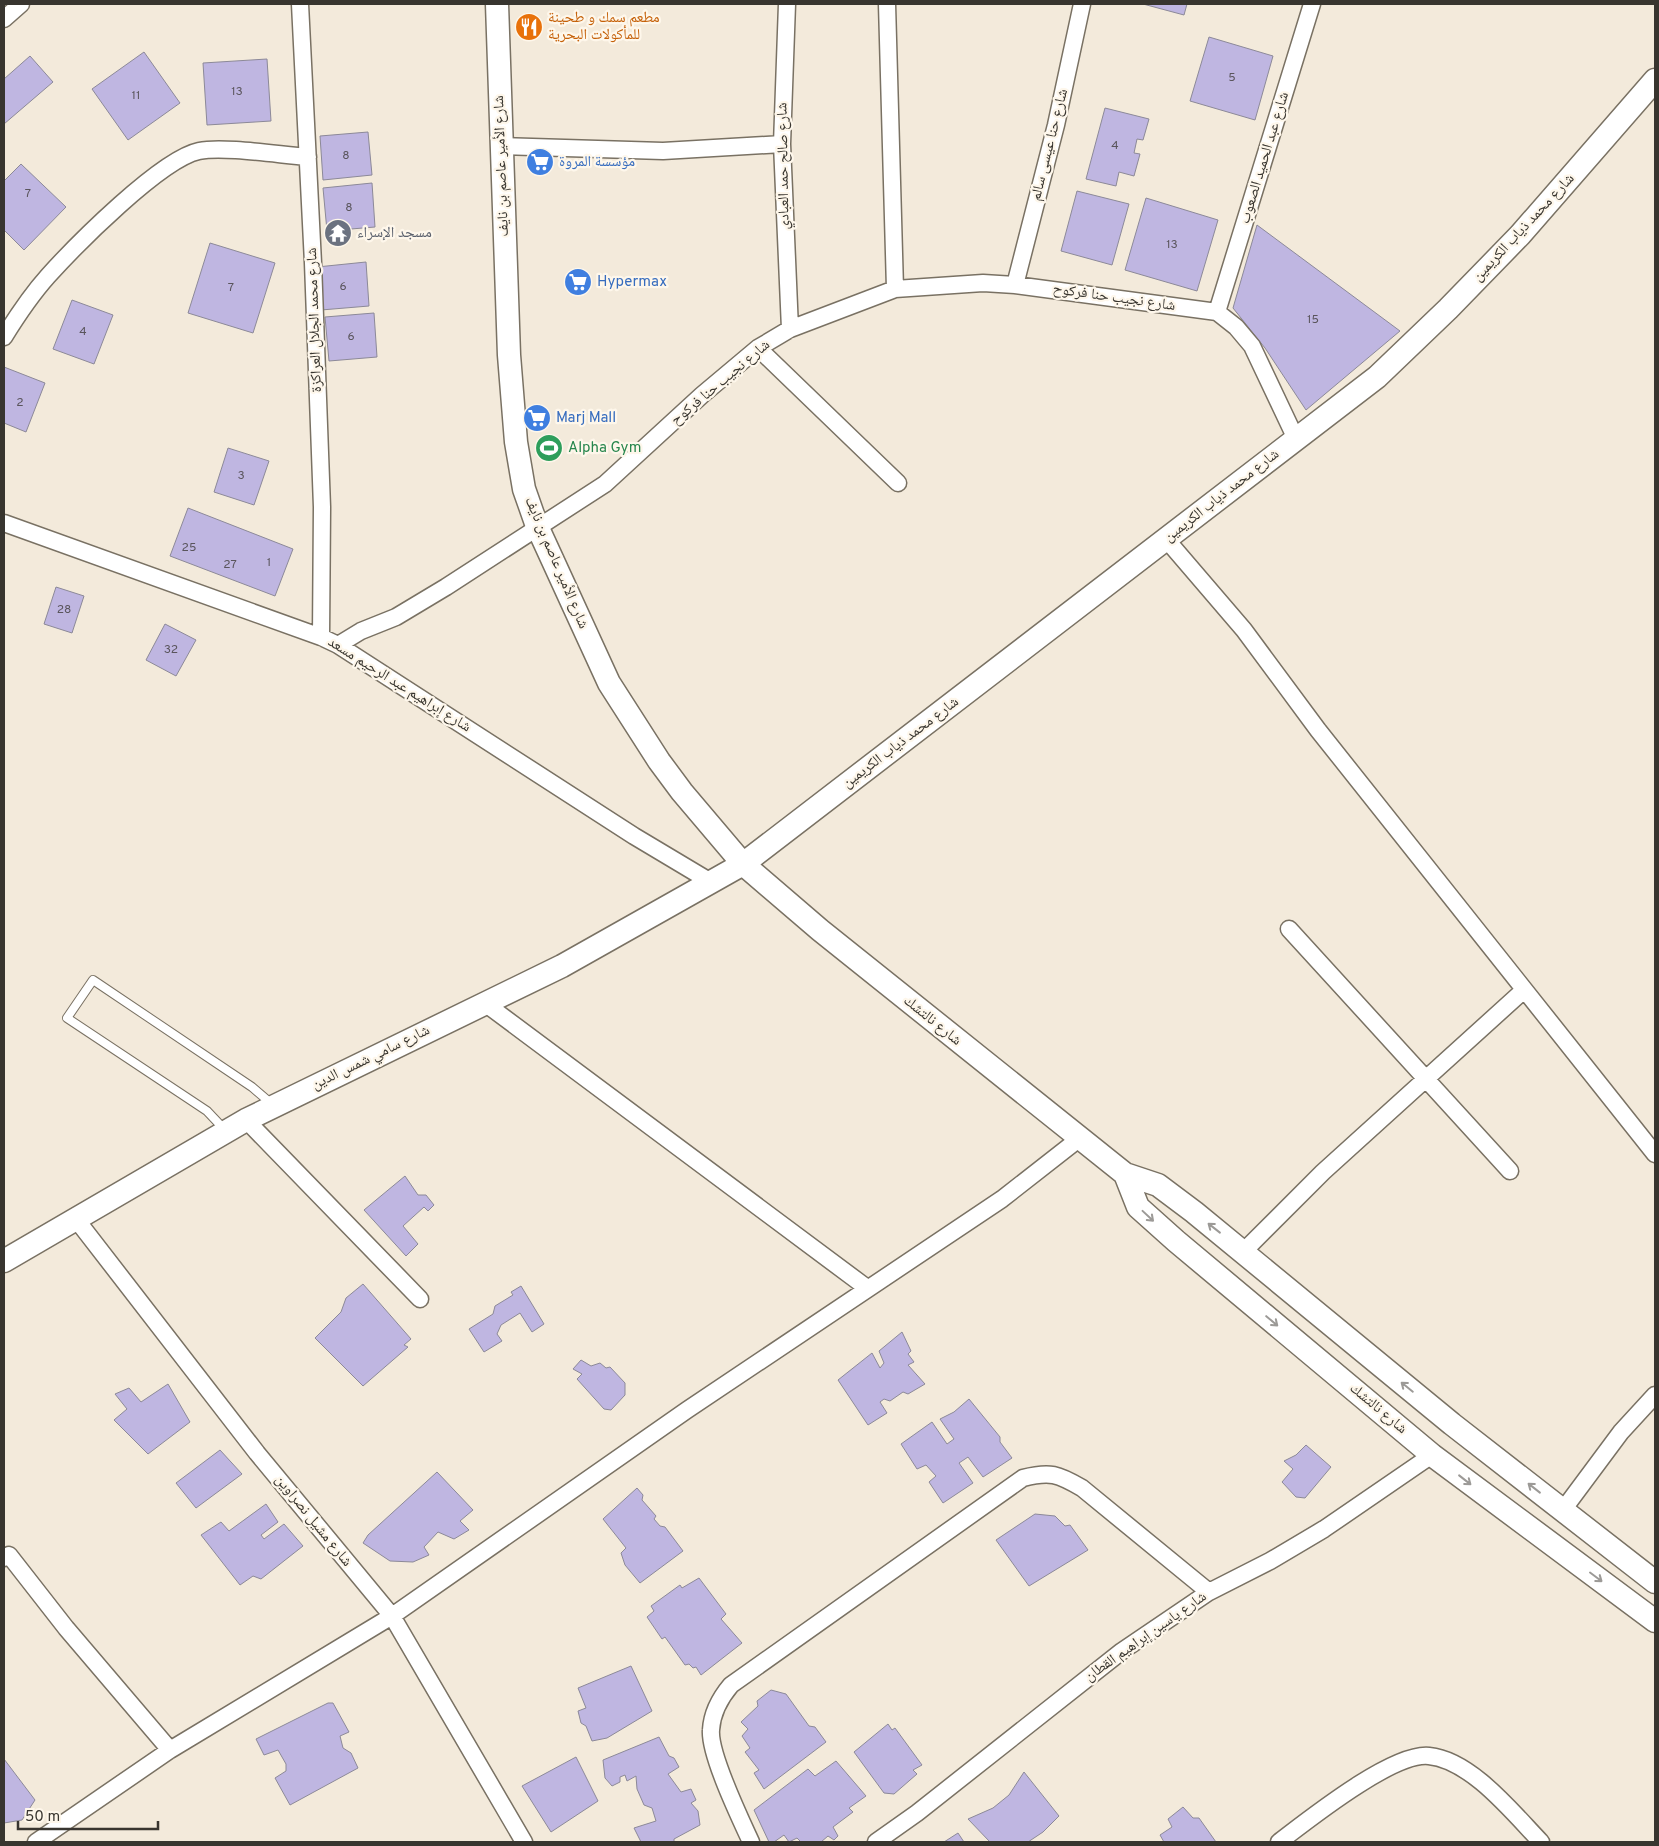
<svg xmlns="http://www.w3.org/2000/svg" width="1659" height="1846" viewBox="0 0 1659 1846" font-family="Overpass,'Noto Naskh Arabic',sans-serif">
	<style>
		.building { fill: #bfb6e1; stroke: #8c8998 }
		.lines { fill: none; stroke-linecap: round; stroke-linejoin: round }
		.lane-casing { stroke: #797163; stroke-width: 10 }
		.street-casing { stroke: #797163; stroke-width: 19 }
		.secondary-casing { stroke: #797163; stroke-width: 25 }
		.lane { stroke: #fff; stroke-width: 8 }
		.street { stroke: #fff; stroke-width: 16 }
		.secondary { stroke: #fff; stroke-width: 22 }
		.oneway { stroke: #9c9a97 }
		.labels { text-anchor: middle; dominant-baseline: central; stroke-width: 4.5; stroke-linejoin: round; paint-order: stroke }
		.number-label { font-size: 12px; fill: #5a555c }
		.food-label { font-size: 15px; fill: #c56008; stroke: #fef7eb; text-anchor: start }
		.street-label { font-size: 15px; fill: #38352f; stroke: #fef7eb }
		.shop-label { font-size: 15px; fill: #366cbe; stroke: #fef7eb; text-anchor: start }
		.worship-label { font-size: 15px; fill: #5b616d; stroke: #fef7eb; text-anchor: start }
		.leisure-label { font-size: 15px; fill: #27864d; stroke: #fef7eb; text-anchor: start }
	</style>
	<rect width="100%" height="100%" fill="#f3eadb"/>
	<path class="building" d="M 1143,4 L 1187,4 L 1184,15 Z
		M 1209,37 L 1273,56 L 1255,120 L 1190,101 Z
		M 144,52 L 180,103 L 128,140 L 92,89 Z
		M 30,56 L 53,82 L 4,124 L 4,79 Z
		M 267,59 L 271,121 L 207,125 L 203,63 Z
		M 1105,108 L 1149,119 L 1143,140 L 1137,139 L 1134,153 L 1140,154 L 1134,176 L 1119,172 L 1116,186 L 1086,179 Z
		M 368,132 L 372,175 L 323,180 L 320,136 Z
		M 21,164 L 66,207 L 24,250 L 4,230 L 4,181 Z
		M 372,183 L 375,227 L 327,231 L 323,188 Z
		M 1077,191 L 1129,204 L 1112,265 L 1061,251 Z
		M 1146,198 L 1218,220 L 1197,291 L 1125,270 Z
		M 1257,225 L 1400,331 L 1306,410 L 1265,348 L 1233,308 Z
		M 210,243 L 275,263 L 253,333 L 188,313 Z
		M 366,262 L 369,306 L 321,310 L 317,267 Z
		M 72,300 L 113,315 L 94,364 L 53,349 Z
		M 374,313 L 377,357 L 329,361 L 325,317 Z
		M 4,367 L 45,383 L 26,432 L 4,423 Z
		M 228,448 L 269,461 L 254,505 L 214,492 Z
		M 188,508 L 293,549 L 275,596 L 170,556 Z
		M 56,587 L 84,596 L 72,633 L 44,624 Z
		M 165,624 L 196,640 L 176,676 L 146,660 Z
		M 405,1176 L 418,1195 L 426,1195 L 434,1205 L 428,1211 L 424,1207 L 403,1226 L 418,1244 L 406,1256 L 364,1210 Z
		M 363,1284 L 411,1339 L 404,1345 L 408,1347 L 363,1386 L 315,1338 L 341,1312 L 346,1298 Z
		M 521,1286 L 544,1324 L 532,1332 L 520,1313 L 501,1325 L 497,1334 L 502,1341 L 484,1352 L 469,1329 L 493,1314 L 495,1306 L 513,1295 L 511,1292 Z
		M 902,1332 L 911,1351 L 908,1354 L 914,1362 L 908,1365 L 925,1384 L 908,1394 L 903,1392 L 890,1401 L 884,1399 L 880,1402 L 887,1413 L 868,1425 L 838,1380 L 872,1353 L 880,1368 L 884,1363 L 879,1351 Z
		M 581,1360 L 591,1366 L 600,1363 L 606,1368 L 610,1367 L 625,1383 L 625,1395 L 611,1410 L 604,1409 L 577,1379 L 582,1374 L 573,1369 Z
		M 168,1384 L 190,1422 L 148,1454 L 114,1420 L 127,1409 L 115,1394 L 129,1388 L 141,1402 Z
		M 969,1399 L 1000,1437 L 1000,1442 L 1012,1458 L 983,1477 L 968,1457 L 959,1463 L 973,1483 L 943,1503 L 929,1482 L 936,1476 L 926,1465 L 917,1469 L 901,1444 L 932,1422 L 947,1444 L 954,1439 L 940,1419 L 954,1412 Z
		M 1306,1445 L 1331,1467 L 1305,1498 L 1296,1497 L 1282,1482 L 1293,1469 L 1284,1461 L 1296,1455 Z
		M 220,1450 L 242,1474 L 196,1508 L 176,1483 Z
		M 437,1472 L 473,1510 L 460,1521 L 469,1530 L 454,1539 L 438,1532 L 424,1547 L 429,1555 L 413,1562 L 390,1561 L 363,1543 L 368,1535 Z
		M 637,1488 L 643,1495 L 642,1500 L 656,1516 L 654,1519 L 660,1526 L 665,1527 L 683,1551 L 640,1583 L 625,1565 L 621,1553 L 626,1548 L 603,1519 Z
		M 266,1504 L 278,1522 L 261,1535 L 264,1539 L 284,1524 L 303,1546 L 261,1579 L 253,1576 L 240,1585 L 201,1535 L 221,1522 L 229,1531 Z
		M 1035,1514 L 1055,1516 L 1065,1526 L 1070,1525 L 1088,1550 L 1029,1586 L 996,1540 Z
		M 699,1578 L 726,1614 L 721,1619 L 742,1643 L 701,1675 L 696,1667 L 693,1668 L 689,1664 L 685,1665 L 665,1637 L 662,1639 L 647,1617 L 654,1611 L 651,1606 L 680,1585 L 682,1588 Z
		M 631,1666 L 652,1711 L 607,1738 L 592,1741 L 586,1726 L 581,1723 L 578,1711 L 586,1708 L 578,1688 Z
		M 771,1690 L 786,1694 L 809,1726 L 815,1727 L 826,1742 L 764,1789 L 754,1773 L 759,1770 L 745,1752 L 750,1748 L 742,1736 L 748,1729 L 741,1722 L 758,1706 L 757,1701 Z
		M 328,1703 L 333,1703 L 349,1732 L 340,1736 L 343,1748 L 351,1753 L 358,1768 L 290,1805 L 275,1778 L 286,1771 L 286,1764 L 278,1750 L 264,1755 L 256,1739 Z
		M 888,1724 L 892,1730 L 895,1728 L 922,1765 L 913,1770 L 917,1774 L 894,1794 L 884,1793 L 854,1752 Z
		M 659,1737 L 669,1756 L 674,1758 L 679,1767 L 668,1774 L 681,1792 L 691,1789 L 696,1800 L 691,1803 L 698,1811 L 700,1825 L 674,1839 L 674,1842 L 641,1842 L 634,1828 L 656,1821 L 652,1808 L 644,1805 L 637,1789 L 636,1776 L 627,1781 L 625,1775 L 620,1777 L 620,1782 L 612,1786 L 605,1778 L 603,1760 Z
		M 576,1757 L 598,1801 L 551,1832 L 522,1786 Z
		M 4,1759 L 35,1800 L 22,1820 L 4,1823 Z
		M 836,1761 L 866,1796 L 849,1808 L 853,1812 L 833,1827 L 838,1836 L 834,1840 L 828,1836 L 821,1842 L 801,1842 L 797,1838 L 789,1842 L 784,1835 L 774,1842 L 769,1842 L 754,1810 L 808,1769 L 815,1776 Z
		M 1024,1772 L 1059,1816 L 1043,1832 L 1028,1842 L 990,1842 L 968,1819 L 993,1808 L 1009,1795 Z
		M 1183,1807 L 1193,1818 L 1199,1818 L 1216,1842 L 1164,1842 L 1160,1835 L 1172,1827 L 1168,1819 Z
		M 958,1833 L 964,1842 L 944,1842 Z"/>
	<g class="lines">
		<g class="lane-casing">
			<path id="lane" d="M 224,1129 L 207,1111 L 67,1018 L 93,980 L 252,1087 L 273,1105"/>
		</g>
		<g class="street-casing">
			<path id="street" d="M 300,4 L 313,263 L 322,507 L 321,637
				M 787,4 L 782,144 L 790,329
				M 887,4 L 895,289
				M 4,19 L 21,4
				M 501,146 L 663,151 L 782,144
				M 1015,285 L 1056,125 L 1082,4
				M 1217,312 L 1312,4
				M 4,337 C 17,316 31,295 48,276 C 76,245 161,159 199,151 C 224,146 280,155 308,157
				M 758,348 L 898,483
				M 4,523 L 321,637 L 338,645 L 634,836 L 711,882
				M 1166,539 L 1244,630 L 1318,730 L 1655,1154
				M 338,645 L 361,631 L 396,617 L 446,587 L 605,484 L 702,395 L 758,348 L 790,329 L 895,289 L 983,283 L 1015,285 L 1217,312 L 1236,327 L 1252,346 L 1296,439
				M 1289,929 L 1510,1171
				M 486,1004 L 867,1288
				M 246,1120 L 420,1299
				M 76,1219 L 257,1453 L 392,1616 L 524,1842
				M 1244,1251 L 1323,1172 L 1524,990
				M 1563,1510 L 1621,1432 L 1655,1395
				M 4,1558 L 9,1555 L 66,1628 L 170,1750 L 392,1616 L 687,1410 L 1002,1199 L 1080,1138
				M 36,1842 L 170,1750
				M 751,1842 C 740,1818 709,1754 711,1730 C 712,1712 720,1698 731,1685 L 1023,1478 C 1050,1471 1058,1474 1082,1488 L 1209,1592
				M 876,1842 L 917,1813 L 1122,1651 L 1209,1592 L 1270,1561 L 1324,1529 L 1432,1455
				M 1279,1842 C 1308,1820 1393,1752 1429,1756 C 1471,1760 1513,1813 1541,1842"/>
		</g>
		<g class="secondary-casing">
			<path id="secondary" d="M 497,4 L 509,355 L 516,442 L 524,489 L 537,526 L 609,683 L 659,761 L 682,792 L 743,864 L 820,930 L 1125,1174 L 1158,1185 L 1194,1212 L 1452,1424 L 1655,1582
				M 1125,1174 L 1138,1207 L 1176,1241 L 1432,1455 L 1655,1621
				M 4,1261 L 246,1120 L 562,966 L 743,864 L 1377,377 L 1448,309 L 1520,235 L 1655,80"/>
		</g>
		<use href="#lane" class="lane"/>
		<use href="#street" class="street"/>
		<use href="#secondary" class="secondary"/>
	</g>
	<defs><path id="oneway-shaft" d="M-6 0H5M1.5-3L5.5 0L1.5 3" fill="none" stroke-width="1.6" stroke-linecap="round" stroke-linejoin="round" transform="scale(1.25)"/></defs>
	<g class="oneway">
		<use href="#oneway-shaft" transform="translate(1148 1216) rotate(43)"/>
		<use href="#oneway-shaft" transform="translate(1214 1228) rotate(-142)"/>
		<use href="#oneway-shaft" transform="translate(1272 1321) rotate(40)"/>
		<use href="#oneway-shaft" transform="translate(1407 1387) rotate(-141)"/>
		<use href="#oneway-shaft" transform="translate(1465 1480) rotate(38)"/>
		<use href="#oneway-shaft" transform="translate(1534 1488) rotate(-142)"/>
		<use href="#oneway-shaft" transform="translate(1596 1577) rotate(37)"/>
	</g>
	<defs>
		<g id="restaurant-disc" transform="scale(1.4375)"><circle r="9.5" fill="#e8710a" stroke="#fef7eb"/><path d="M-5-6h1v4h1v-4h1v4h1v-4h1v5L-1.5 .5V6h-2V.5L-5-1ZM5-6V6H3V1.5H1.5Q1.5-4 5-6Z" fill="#fff"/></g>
		<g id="supermarket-disc" transform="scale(1.4375)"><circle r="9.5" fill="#3f7fe0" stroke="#fef7eb"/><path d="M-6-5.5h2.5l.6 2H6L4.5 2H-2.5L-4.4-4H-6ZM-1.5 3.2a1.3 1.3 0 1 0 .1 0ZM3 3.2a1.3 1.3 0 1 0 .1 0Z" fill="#fff"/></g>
		<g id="temple-disc" transform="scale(1.4375)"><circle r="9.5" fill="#6b7280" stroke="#fef7eb"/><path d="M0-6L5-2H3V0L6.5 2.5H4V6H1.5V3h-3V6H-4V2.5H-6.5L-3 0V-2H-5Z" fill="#fff"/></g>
		<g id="stadium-disc" transform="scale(1.4375)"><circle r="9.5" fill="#2e9e5b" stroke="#fef7eb"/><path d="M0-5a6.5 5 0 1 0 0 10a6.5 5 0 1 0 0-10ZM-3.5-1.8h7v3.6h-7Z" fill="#fff"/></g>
	</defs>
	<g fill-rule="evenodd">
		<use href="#restaurant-disc" x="529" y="27"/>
		<use href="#supermarket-disc" x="540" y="162"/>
		<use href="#temple-disc" x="338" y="233"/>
		<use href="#supermarket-disc" x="578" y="282"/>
		<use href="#supermarket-disc" x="537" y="418"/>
		<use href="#stadium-disc" x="549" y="448"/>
	</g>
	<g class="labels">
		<g class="number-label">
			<text x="1232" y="78">5</text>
			<text x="237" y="92">13</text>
			<text x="136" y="96">11</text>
			<text x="1115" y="146">4</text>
			<text x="346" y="156">8</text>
			<text x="28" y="194">7</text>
			<text x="349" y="208">8</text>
			<text x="1172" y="245">13</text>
			<text x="343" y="287">6</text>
			<text x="231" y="288">7</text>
			<text x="1313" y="320">15</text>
			<text x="83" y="332">4</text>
			<text x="351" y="337">6</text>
			<text x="20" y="403">2</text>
			<text x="241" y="476">3</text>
			<text x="189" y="548">25</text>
			<text x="269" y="563">1</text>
			<text x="230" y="565">27</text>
			<text x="64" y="610">28</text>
			<text x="171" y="650">32</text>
		</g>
		<g class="food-label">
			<text x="548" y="18">مطعم سمك و طحينة<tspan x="548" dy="17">للمأكولات البحرية</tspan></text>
		</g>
		<g class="street-label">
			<text transform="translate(1050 145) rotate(-76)">شارع حنا عيسى سالم</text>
			<text transform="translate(1265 158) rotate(-73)">شارع عبد الحميد الصعوب</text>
			<text transform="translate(502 166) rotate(-92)">شارع الأمير عاصم بن نايف</text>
			<text transform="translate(784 166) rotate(-91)">شارع صالح حمد العبادي</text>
			<text transform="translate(1524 228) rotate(-47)">شارع محمد ذياب الكريمين</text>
			<text transform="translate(1114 298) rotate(8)">شارع نجيب حنا فركوح</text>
			<text transform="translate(315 320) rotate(-92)">شارع محمد الجلال العراكزة</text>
			<text transform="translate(721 383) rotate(-40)">شارع نجيب حنا فركوح</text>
			<text transform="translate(1222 496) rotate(-38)">شارع محمد ذياب الكريمين</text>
			<text transform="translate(556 563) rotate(67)">شارع الأمير عاصم بن نايف</text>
			<text transform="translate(399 685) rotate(32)">شارع إبراهيم عبد الرحيم مسعد</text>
			<text transform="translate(901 743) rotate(-37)">شارع محمد ذياب الكريمين</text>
			<text transform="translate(932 1021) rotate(39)">شارع نالتشك</text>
			<text transform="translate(371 1058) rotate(-26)">شارع سامي شمس الدين</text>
			<text transform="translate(1378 1409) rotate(40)">شارع نالتشك</text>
			<text transform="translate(313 1521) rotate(51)">شارع مشيل نصراوين</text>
			<text transform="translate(1146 1637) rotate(-35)">شارع ياسين إبراهيم القطان</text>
		</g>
		<g class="shop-label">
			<text x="559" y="162">مؤسسة المروة</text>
			<text x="597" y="282">Hypermax</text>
			<text x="556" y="418">Marj Mall</text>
		</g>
		<g class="worship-label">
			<text x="357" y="233">مسجد الإسراء</text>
		</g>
		<g class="leisure-label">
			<text x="568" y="448">Alpha Gym</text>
		</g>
	</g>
	<rect width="1659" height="1846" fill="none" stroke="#38352f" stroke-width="10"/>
	<path d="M18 1821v8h140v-8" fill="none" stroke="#38352f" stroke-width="2.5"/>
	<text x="25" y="1821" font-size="15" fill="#38352f" stroke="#fef7eb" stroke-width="4" paint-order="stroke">50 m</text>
</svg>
